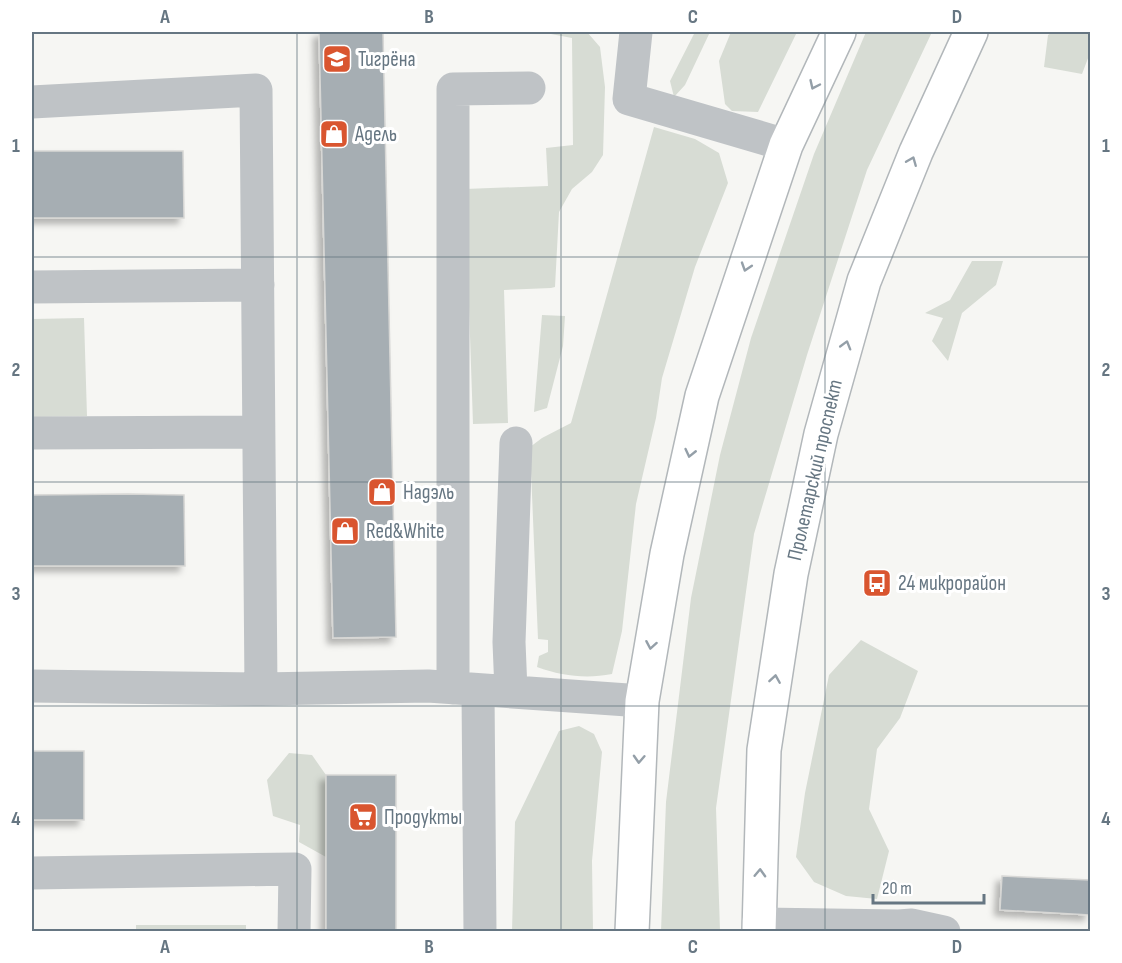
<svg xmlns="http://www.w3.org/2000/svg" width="1122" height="963" viewBox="0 0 1122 963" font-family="'Sofia Sans Condensed',sans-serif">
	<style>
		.green { fill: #d7dcd4 }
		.building { fill: #a6aeb3; stroke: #d7d7d5; stroke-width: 1.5; filter: url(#shadow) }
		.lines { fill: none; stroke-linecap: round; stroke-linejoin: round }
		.major-casing { stroke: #b2b7ba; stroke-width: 36 }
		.minor { stroke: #bfc3c6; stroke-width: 33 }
		.major { stroke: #fff; stroke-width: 33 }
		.oneway { stroke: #949fa8 }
		.grid { fill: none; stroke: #667682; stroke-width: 1.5; stroke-opacity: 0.55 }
		.labels { text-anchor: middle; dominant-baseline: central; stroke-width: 6; stroke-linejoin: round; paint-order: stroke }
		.poi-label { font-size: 21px; fill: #667682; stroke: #fff; text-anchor: start }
		.street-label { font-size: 21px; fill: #667682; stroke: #fff }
		.neatline { fill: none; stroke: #667682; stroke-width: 2 }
		.grid-label { font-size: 20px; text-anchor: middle; font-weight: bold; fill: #667682 }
	</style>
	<defs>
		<filter id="shadow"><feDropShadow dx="-5.5" dy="5.5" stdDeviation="3" flood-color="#0004"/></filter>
	</defs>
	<rect width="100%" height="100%" fill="#f6f6f3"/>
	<path class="green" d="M 551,32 L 587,32 L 600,47 L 605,87 L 603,155 L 592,172 L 572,189 L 559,212 L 555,287 L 551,288 L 504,290 L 508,423 L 473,424 L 465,189 L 548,186 L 546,148 L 573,145 L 572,38 L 551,34 Z
		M 695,32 L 710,32 L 685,85 L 674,97 L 670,81 Z
		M 731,32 L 797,32 L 758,112 L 732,111 L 725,104 L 719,61 Z
		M 866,32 L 932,32 L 867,170 L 807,355 L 754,534 L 716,808 L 720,931 L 661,931 L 666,802 L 691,598 L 720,455 L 751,338 L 814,154 Z
		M 1053,32 L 1090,32 L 1090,53 L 1082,74 L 1044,67 L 1048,35 Z
		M 654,127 L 695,139 L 719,153 L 728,183 L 695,267 L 662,378 L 656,418 L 636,504 L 622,631 L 612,674 C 586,679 562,676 537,667 L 539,656 L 548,652 L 548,640 L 538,639 L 530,447 L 542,438 L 571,423 Z
		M 972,261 L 1003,261 L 996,285 L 962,313 L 948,361 L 932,341 L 943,318 L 925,313 L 950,300 Z
		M 542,315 L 565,316 L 563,346 L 547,408 L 534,412 Z
		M 84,318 L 87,416 L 32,417 L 32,319 Z
		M 861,640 L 918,671 L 900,718 L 877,749 L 869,809 L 889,851 L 877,899 L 846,896 L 814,882 L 796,857 L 805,793 L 829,675 Z
		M 579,726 L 594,734 L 602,752 L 592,861 L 593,931 L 512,931 L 515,822 L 559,731 Z
		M 289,753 L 312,755 L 326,775 L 326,857 L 299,842 L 300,825 L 273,816 L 267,780 Z
		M 136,925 L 246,925 L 246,931 L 136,931 Z"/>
	<path class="building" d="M 319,32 L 383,32 L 396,637 L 333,638 Z
		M 32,151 L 183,151 L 184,218 L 32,218 Z
		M 128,494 L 184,495 L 185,566 L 32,566 L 32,495 Z
		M 32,751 L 84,751 L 84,820 L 32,820 Z
		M 326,775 L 396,775 L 396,932 L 326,932 Z
		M 1002,876 L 1090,880 L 1090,915 L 1000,910 Z"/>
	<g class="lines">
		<g class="major-casing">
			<path id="major" d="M 632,932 L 642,701 L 667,554 L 702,396 L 786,145 L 839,32
				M 759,932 L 764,750 L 791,574 L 821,434 L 864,281 L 916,152 L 971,32"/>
		</g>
		<path class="minor" d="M 636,32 L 629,99 L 786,145
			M 32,102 L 256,90 L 261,689
			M 32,287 L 258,285
			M 32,433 L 258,432
			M 32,686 L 261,689 L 428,686 L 642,701
			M 453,688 L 453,89 L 529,88
			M 478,691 L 480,932
			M 511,691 L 509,642 L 516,443
			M 32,873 L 295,869 L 294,932
			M 758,924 L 899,926 L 912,925 L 944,932"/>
		<use href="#major" class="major"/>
	</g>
	<defs><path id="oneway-chevron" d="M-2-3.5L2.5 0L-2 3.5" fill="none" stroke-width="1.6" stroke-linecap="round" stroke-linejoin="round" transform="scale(1.5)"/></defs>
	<g class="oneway">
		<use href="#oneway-chevron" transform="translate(814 85) rotate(115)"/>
		<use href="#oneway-chevron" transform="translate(912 161) rotate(-68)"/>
		<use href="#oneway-chevron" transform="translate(746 267) rotate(108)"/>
		<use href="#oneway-chevron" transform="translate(846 345) rotate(-74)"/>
		<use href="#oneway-chevron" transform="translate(690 453) rotate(103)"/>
		<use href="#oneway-chevron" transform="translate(651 645) rotate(100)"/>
		<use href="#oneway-chevron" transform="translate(775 679) rotate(-81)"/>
		<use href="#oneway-chevron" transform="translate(639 759) rotate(93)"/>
		<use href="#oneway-chevron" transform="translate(760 873) rotate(-88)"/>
	</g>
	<path class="grid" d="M 297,32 L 297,932M 561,32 L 561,932M 825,32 L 825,932M 32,257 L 1090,257M 32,482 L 1090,482M 32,706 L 1090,706"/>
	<defs>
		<g id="school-square" transform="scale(1.5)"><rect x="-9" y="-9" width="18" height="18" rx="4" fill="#d9552f" stroke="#fff"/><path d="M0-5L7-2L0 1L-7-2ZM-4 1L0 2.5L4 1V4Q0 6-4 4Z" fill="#fff"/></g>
		<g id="shop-square" transform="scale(1.5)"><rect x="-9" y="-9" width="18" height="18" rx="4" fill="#d9552f" stroke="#fff"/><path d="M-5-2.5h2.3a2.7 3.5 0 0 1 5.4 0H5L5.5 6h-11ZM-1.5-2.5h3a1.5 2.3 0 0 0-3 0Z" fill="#fff"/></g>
		<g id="bus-square" transform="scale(1.5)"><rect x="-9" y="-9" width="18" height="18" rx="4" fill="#d9552f" stroke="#fff"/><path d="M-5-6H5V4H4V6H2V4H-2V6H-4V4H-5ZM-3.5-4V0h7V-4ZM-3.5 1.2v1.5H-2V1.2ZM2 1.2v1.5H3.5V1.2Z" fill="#fff"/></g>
		<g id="supermarket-square" transform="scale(1.5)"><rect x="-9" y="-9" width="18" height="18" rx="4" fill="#d9552f" stroke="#fff"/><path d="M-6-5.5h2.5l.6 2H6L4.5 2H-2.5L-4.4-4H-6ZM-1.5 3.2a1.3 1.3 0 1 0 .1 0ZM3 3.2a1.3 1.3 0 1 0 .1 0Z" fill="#fff"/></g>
	</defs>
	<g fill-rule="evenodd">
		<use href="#school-square" x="337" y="59"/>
		<use href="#shop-square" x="334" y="134"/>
		<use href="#shop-square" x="382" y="492"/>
		<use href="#shop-square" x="345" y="531"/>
		<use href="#bus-square" x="877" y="583"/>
		<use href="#supermarket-square" x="363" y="817"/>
	</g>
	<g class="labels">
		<g class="poi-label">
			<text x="358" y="59">Тигрёна</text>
			<text x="355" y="134">Адель</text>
			<text x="403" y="492">Надэль</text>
			<text x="366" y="531">Red&amp;White</text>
			<text x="898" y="583">24 микрорайон</text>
			<text x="384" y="817">Продукты</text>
		</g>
		<g class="street-label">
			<text transform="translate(815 470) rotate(-77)">Пролетарский проспект</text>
		</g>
	</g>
	<rect width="1122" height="963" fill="none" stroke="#ffffff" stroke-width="66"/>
	<path d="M873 894v9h111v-9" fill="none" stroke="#667682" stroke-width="3"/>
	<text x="882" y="894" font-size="18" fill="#667682" stroke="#ffffff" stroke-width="4.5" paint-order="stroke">20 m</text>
	<rect x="33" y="33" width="1056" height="897" class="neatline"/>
	<g class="grid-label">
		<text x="165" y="23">A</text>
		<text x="429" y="23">B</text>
		<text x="693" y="23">C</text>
		<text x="957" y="23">D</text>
		<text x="16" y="152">1</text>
		<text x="1106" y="152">1</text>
		<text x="16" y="376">2</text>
		<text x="1106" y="376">2</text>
		<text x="16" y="600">3</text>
		<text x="1106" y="600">3</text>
		<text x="16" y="825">4</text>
		<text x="1106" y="825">4</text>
		<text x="165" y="953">A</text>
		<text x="429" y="953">B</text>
		<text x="693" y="953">C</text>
		<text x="957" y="953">D</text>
	</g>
</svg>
